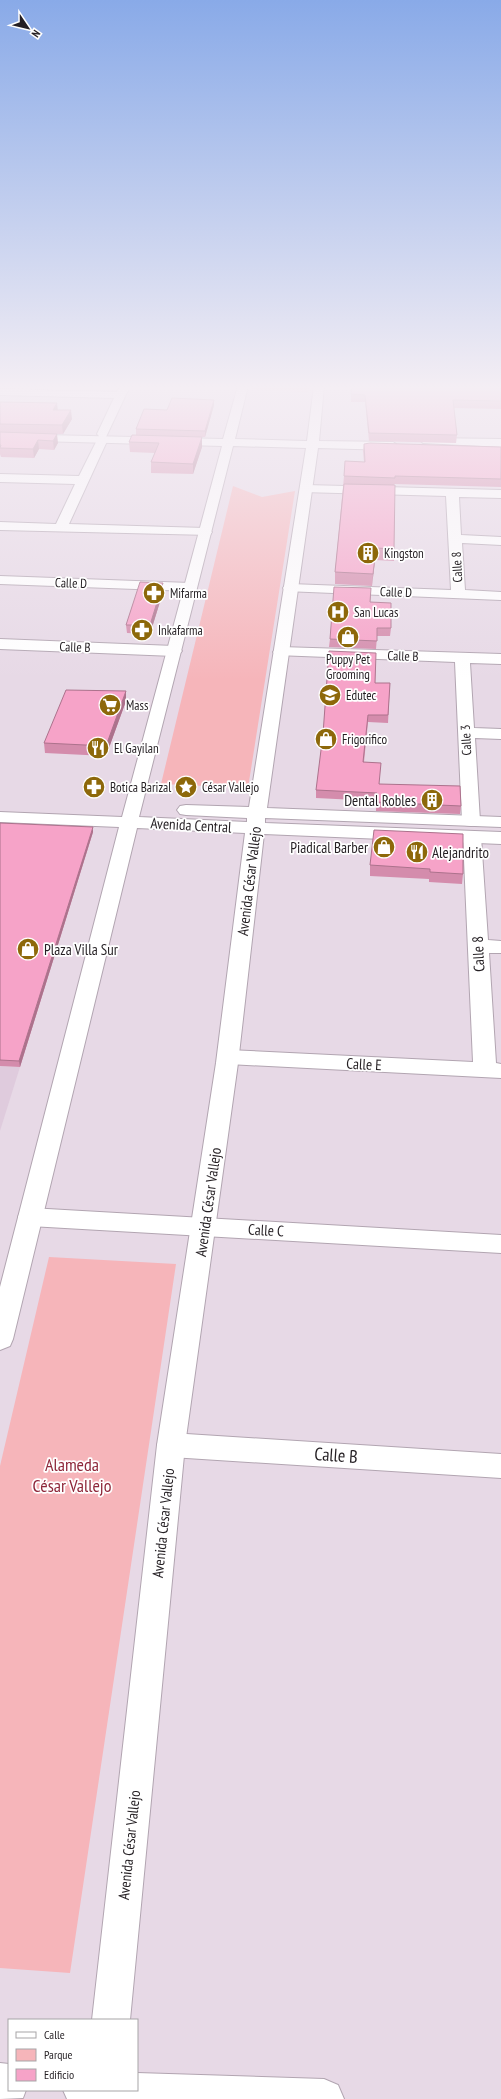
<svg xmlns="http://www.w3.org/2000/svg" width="501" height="2099" viewBox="0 0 501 2099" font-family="'PT Sans Narrow',sans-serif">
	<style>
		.built { fill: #dfcbdd }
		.green { fill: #f6b5ba }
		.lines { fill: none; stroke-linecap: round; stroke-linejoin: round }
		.street-casing { stroke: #b2a5b1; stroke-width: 2 }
		.secondary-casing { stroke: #b2a5b1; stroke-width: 2 }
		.street { fill: #fff; fill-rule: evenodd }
		.secondary { fill: #fff; fill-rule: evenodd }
		.wall { fill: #d48cac }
		.shaded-wall { fill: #ac728c }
		.building { fill: #f6a3c8; stroke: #ac728c }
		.labels { text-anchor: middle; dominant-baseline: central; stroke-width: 3.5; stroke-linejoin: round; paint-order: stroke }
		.far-poi-label { font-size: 13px; fill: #241f23; stroke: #fff; text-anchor: start }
		.far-street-label { font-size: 13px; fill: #241f23; stroke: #fff }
		.poi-label { font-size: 15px; fill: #241f23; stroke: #fff; text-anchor: end }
		.street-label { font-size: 15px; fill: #241f23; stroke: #fff }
		.near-street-label { font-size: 18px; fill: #241f23; stroke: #fff }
		.near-park-label { font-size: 18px; fill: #8e273a; stroke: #fff }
	</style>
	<rect width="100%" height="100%" fill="#e7d9e6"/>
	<path class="built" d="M 0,1066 L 20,1067 L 0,1131 Z"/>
	<path class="green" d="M 252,386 L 309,386 L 308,392 L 251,390 Z
		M 233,486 L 262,497 L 295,491 L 248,788 L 161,784 Z
		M 49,1257 L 176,1264 L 70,1973 L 0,1968 L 0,1466 Z"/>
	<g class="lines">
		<g class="street-casing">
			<path id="street" d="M 120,386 L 130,386 L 106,437 L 108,439 L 69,524 L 205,528 L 212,532 L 210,535 L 0,530 L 0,522 L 56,524 L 75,484 L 0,482 L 0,474 L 79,476 L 99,436 L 97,434 L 114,398 L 0,395 L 0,389 L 117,392 Z
				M 306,485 L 501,490 L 501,498 L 459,497 L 461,535 L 501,537 L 501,545 L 462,543 L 465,590 L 501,592 L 501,600 L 285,591 L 283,588 L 285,585 L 290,584 L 451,590 L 446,496 L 302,492 L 300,489 Z
				M 0,576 L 190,583 L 195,584 L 197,587 L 195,590 L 190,591 L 0,584 Z
				M 0,639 L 174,646 L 179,648 L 182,651 L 179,654 L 174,656 L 0,649 Z
				M 281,647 L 501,654 L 501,664 L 470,663 L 474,728 L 501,729 L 501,739 L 475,738 L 480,821 L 477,825 L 471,826 L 465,825 L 462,821 L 455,662 L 276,655 L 273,652 L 276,649 Z
				M 472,831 L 479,833 L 481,837 L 488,940 L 501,941 L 501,953 L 489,953 L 496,1063 L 501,1064 L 501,1078 L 228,1064 L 220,1062 L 217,1057 L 220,1052 L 228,1050 L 473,1062 L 463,837 L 465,833 Z
				M 30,1208 L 501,1235 L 501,1253 L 30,1226 L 21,1223 L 18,1217 L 21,1211 Z
				M 171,1433 L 501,1454 L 501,1478 L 171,1457 L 161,1454 L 157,1445 L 161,1436 Z
				M 137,2073 L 324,2079 L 338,2085 L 344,2099 L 86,2099 L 84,2090 L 137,2090 Z"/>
		</g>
		<g class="secondary-casing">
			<path id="secondary" d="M 238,386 L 248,386 L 235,439 L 307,441 L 314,386 L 324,386 L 319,441 L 393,442 L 399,446 L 393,450 L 318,448 L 267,808 L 501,817 L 501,827 L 265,818 L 265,823 L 501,832 L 501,844 L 264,834 L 238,1063 L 185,1445 L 130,2020 L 92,2020 L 157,1445 L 216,1063 L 245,833 L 137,828 L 13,1339 L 10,1346 L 0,1350 L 0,1287 L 119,827 L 0,822 L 0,812 L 122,817 L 222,446 L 0,440 L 0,434 L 223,439 ZM 233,446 L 306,448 L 249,807 L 186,805 L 180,806 L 177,810 L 180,814 L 186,815 L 247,818 L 247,822 L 139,817 Z
				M 427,438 L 501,439 L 501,447 L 423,443 L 421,441 Z
				M 0,2063 L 9,2064 L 9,2090 L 26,2090 L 23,2098 L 0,2099 Z
				M 63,2090 L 122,2090 L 123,2092 L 120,2099 L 67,2099 Z"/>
		</g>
		<use href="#street" class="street"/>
		<use href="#secondary" class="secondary"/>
	</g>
	<path class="wall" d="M 501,386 L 501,409 L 454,408 L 457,435 L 456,443 L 369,441 L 365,402 L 351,402 L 351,394 Z
		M 214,400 L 214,405 L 205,437 L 202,437 L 202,447 L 193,474 L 151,473 L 151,462 L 155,453 L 130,452 L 129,442 L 136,435 L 136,429 L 167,410 Z
		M 0,402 L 58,410 L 72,419 L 63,434 L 42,434 L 58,443 L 54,450 L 39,449 L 34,458 L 1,457 L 0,454 Z
		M 364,444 L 501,447 L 501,487 L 394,484 L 394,561 L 375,560 L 372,586 L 335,584 L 335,572 L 344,476 L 364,462 L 363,451 Z
		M 163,583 L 163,592 L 150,634 L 127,633 L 126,625 Z
		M 371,596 L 370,602 L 391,628 L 390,636 L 377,636 L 376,649 L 329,647 L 330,639 Z
		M 375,683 L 390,683 L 388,723 L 368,722 L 364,762 L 379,784 L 461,806 L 460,814 L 376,811 L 376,801 L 316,798 L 316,790 Z
		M 126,701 L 106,756 L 45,753 L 44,743 Z
		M 0,823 L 93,832 L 20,1067 L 0,1066 Z
		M 463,834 L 463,874 L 462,884 L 429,882 L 429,879 L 370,876 L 370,865 Z"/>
	<path class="shaded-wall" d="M 214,400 L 214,405 L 205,437 L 205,431 Z
		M 57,403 L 58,412 L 53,410 Z
		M 71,410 L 72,419 L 63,434 L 62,425 Z
		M 57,434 L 58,443 L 54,450 L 53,441 Z
		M 202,437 L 202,447 L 193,474 L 193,464 Z
		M 38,440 L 39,449 L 34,458 L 33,449 Z
		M 376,548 L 375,560 L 372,586 L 373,574 Z
		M 163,583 L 163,592 L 150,634 L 150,625 Z
		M 126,691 L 126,701 L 106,756 L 106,746 Z
		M 93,827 L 93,832 L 20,1067 L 19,1061 Z"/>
	<path class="building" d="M 352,386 L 501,386 L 501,401 L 453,400 L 457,435 L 369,433 L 365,395 L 351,394 Z
		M 172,398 L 214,400 L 205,431 L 136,429 L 144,409 L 167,410 Z
		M 0,402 L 57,403 L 53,410 L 71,410 L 62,425 L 0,424 Z
		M 0,432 L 57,434 L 53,441 L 38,440 L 33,449 L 0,448 L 1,445 L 0,445 Z
		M 132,435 L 202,437 L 193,464 L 151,462 L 159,443 L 129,442 Z
		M 370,443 L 501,447 L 501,479 L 395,476 L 395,478 L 344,476 L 345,461 L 365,462 L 364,444 Z
		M 344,484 L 395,485 L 394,549 L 376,548 L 373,574 L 335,572 Z
		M 140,582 L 163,583 L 150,625 L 126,625 Z
		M 334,587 L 371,588 L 370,602 L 391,603 L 391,628 L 377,628 L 377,641 L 330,639 Z
		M 329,651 L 376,653 L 375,683 L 390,683 L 388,715 L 368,715 L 363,762 L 381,763 L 379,784 L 460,786 L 461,806 L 376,802 L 377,793 L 316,790 L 323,734 Z
		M 66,690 L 126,691 L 106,746 L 44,743 Z
		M 0,823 L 93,827 L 19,1061 L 0,1060 Z
		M 374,830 L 463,834 L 463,874 L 430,872 L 430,869 L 370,865 Z"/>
	<linearGradient id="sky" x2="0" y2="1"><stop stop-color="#89aae8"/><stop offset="0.57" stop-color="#f4eef4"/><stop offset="1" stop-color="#f4eef4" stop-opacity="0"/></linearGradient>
	<rect width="501" height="680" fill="url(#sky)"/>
	<defs>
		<g id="building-disc" transform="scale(1.15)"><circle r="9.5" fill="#8d680a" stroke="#fff"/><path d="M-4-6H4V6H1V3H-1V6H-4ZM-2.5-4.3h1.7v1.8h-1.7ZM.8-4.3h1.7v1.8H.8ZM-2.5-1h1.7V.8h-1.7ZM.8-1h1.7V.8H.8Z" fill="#fff"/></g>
		<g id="pharmacy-disc" transform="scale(1.15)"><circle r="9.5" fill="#8d680a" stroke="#fff"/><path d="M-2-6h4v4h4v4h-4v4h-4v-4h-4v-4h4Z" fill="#fff"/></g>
		<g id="hospital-disc" transform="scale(1.15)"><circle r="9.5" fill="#8d680a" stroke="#fff"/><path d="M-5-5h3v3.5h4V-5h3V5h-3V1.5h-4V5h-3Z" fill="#fff"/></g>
		<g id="shop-disc" transform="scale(1.15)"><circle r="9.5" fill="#8d680a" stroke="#fff"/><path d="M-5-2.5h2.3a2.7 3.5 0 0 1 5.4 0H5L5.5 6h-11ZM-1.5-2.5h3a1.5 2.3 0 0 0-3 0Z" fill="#fff"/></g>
		<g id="university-disc" transform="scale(1.15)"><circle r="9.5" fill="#8d680a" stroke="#fff"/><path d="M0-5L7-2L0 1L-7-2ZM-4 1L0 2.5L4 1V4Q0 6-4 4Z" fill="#fff"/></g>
		<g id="supermarket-disc" transform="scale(1.15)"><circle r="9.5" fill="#8d680a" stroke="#fff"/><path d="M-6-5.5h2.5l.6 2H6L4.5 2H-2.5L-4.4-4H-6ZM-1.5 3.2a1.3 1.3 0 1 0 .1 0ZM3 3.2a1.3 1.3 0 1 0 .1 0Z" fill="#fff"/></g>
		<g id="restaurant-disc" transform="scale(1.15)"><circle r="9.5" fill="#8d680a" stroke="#fff"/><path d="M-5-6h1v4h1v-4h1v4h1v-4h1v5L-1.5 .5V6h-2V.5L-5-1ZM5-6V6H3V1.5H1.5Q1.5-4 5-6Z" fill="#fff"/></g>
		<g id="sight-disc" transform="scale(1.15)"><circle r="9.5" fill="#8d680a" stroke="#fff"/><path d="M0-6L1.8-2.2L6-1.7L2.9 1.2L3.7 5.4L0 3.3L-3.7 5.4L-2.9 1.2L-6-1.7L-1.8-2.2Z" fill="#fff"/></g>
	</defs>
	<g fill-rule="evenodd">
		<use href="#building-disc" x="368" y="553"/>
		<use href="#pharmacy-disc" x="154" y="593"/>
		<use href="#hospital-disc" x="338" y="612"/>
		<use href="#pharmacy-disc" x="142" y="630"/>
		<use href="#shop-disc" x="348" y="637"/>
		<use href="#university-disc" x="330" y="695"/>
		<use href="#supermarket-disc" x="110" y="705"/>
		<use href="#shop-disc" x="326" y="739"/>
		<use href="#restaurant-disc" x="98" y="748"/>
		<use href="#pharmacy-disc" x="94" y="787"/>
		<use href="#sight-disc" x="186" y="787"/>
		<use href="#building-disc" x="432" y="800"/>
		<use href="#shop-disc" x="384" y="847"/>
		<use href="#restaurant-disc" x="417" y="852"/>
		<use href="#shop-disc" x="28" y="949"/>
	</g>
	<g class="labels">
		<g class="far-poi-label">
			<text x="384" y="553">Kingston</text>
			<text x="170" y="593">Mifarma</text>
			<text x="354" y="612">San Lucas</text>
			<text x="158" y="630">Inkafarma</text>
			<text x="348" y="659" text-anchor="middle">Puppy Pet<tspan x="348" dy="15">Grooming</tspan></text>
			<text x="346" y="695">Edutec</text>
			<text x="126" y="705">Mass</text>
			<text x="342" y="739">Frigorifico</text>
			<text x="114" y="748">El Gayilan</text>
			<text x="110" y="787">Botica Barizal</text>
			<text x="202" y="787">César Vallejo</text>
		</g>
		<g class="far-street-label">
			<text transform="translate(457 567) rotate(-93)">Calle 8</text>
			<text transform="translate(71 583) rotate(2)">Calle D</text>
			<text transform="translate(396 592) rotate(2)">Calle D</text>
			<text transform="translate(75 647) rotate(2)">Calle B</text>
			<text transform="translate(403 656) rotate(2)">Calle B</text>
			<text transform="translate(466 740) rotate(-93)">Calle 3</text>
		</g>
		<g class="poi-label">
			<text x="416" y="800">Dental Robles</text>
			<text x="368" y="847">Piadical Barber</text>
			<text x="432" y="852" text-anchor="start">Alejandrito</text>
			<text x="44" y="949" text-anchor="start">Plaza Villa Sur</text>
		</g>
		<g class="street-label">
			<text transform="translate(191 825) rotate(3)">Avenida Central</text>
			<text transform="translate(249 881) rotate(-83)">Avenida César Vallejo</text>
			<text transform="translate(478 954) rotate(-93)">Calle 8</text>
			<text transform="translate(364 1064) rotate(3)">Calle E</text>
			<text transform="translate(208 1202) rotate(-82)">Avenida César Vallejo</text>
			<text transform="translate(266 1230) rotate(3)">Calle C</text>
			<text transform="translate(163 1523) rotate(-84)">Avenida César Vallejo</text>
			<text transform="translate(129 1845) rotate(-84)">Avenida César Vallejo</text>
		</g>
		<g class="near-street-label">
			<text transform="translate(336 1455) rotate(4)">Calle B</text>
		</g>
		<g class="near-park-label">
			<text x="72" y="1464">Alameda<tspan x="72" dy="21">César Vallejo</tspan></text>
		</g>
	</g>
	<rect x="8" y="2019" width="130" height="72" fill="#ffffff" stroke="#a7a5a7"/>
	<rect x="16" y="2032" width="20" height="6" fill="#ffffff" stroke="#a7a5a7"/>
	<text x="44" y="2039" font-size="12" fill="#241f23">Calle</text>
	<rect x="16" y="2049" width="20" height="12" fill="#f6b5ba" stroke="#a7a5a7"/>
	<text x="44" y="2059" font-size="12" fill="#241f23">Parque</text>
	<rect x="16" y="2069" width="20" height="12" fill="#f6a3c8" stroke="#a7a5a7"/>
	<text x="44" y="2079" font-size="12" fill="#241f23">Edificio</text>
	<g transform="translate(28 28) rotate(125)" stroke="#ffffff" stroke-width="3" paint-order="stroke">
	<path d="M0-3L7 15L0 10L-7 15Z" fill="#241f23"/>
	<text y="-6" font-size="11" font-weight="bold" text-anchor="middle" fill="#241f23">N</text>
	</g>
</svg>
